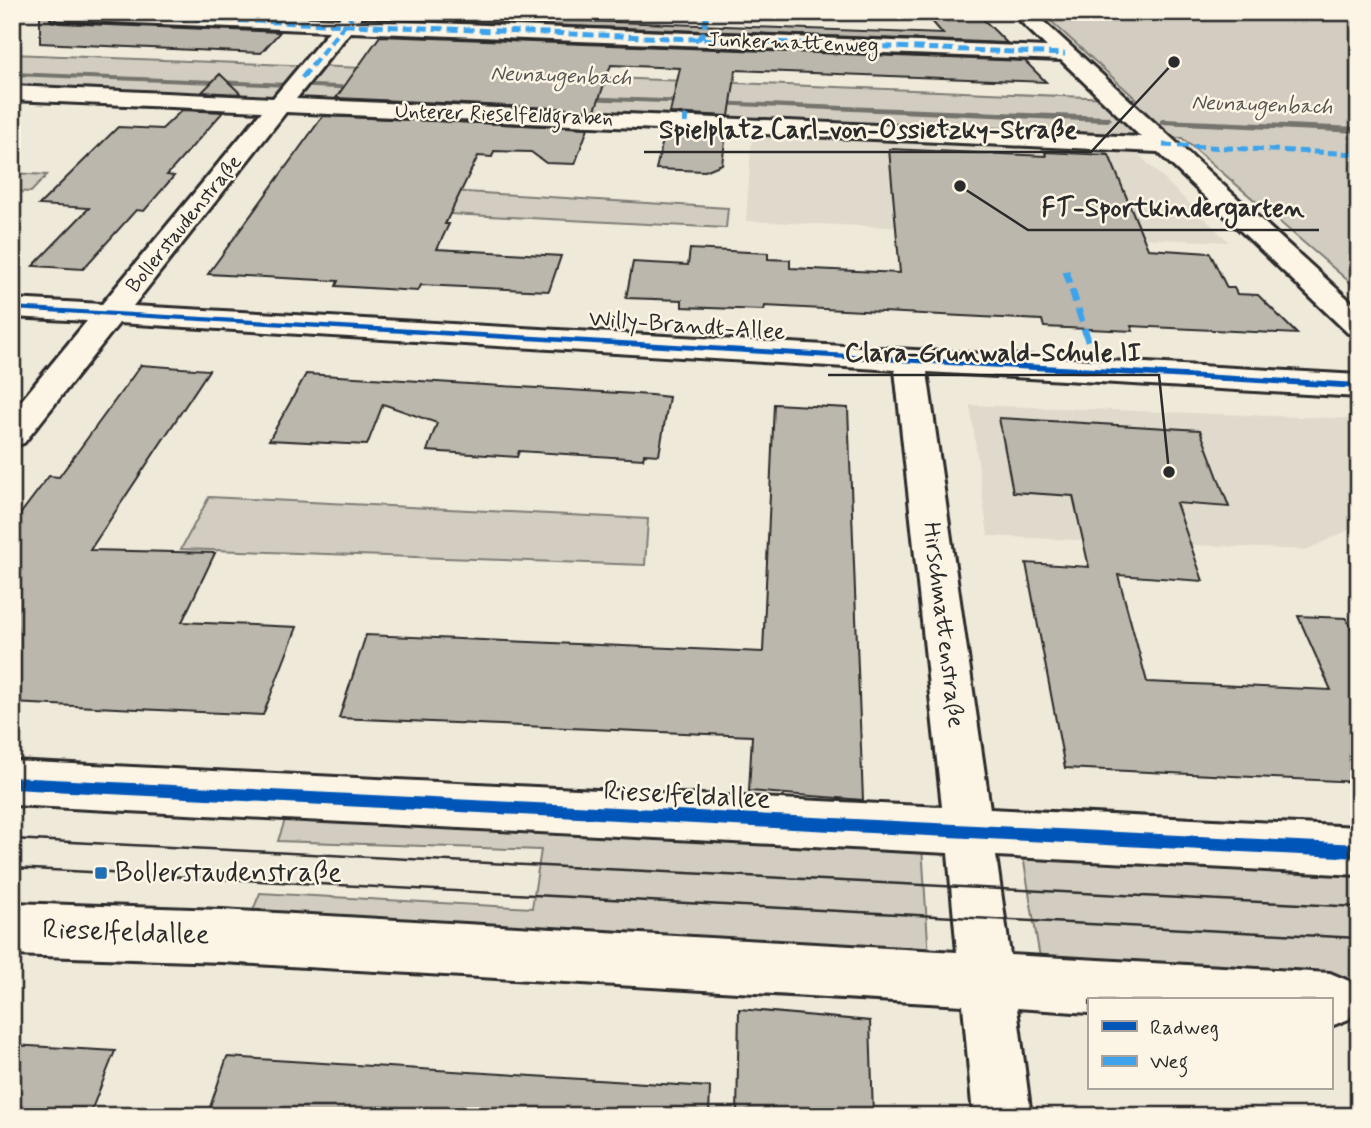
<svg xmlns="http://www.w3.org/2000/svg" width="1371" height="1128" viewBox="0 0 1371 1128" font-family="Mynerve,sans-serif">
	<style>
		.built { fill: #e0dacc }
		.green { fill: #d2cdc0; stroke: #7e7c76; stroke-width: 2 }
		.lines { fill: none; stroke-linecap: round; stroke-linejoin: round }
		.stream { fill: #75736d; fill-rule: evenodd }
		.building { fill: #bcb7ac; stroke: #2b2b2b; stroke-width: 2 }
		.minor-casing { stroke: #2b2b2b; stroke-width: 6 }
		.minor { fill: #fcf5e5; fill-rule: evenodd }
		.tram { stroke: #2b2b2b; stroke-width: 2.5 }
		.quiet-far1 { stroke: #3ea3eb; stroke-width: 5; stroke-dasharray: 10 5; stroke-linecap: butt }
		.quiet { stroke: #3ea3eb; stroke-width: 7; stroke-dasharray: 13 7; stroke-linecap: butt }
		.cycleway-casing { stroke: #fcf5e5; stroke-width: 5 }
		.cycleway { fill: #0057b8; fill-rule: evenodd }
		.poi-dot { fill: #1f6fb2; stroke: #fcf5e5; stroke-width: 2.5 }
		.labels { text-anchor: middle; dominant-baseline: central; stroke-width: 5; stroke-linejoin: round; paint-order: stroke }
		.far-street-label { font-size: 21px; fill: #2b2b2b; stroke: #fcf5e5 }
		.far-water-label { font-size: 21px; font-style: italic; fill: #565552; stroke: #fcf5e5 }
		.street-label { font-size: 24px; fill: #2b2b2b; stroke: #fcf5e5 }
		.near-street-label { font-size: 28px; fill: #2b2b2b; stroke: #fcf5e5 }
		.near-poi-label { font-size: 28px; fill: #2b2b2b; stroke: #fcf5e5; text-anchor: start }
		.leader { fill: none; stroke: #2b2b2b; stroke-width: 2.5 }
		.callout-dot { fill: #2b2b2b; stroke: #fcf5e5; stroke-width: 2.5 }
		.callout-label { font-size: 26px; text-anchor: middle; font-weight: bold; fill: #2b2b2b; stroke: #fcf5e5; stroke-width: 5; stroke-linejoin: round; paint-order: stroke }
	</style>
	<rect width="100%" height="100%" fill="#efe9da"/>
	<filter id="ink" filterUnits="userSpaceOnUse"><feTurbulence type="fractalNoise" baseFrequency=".0143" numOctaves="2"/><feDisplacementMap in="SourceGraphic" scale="14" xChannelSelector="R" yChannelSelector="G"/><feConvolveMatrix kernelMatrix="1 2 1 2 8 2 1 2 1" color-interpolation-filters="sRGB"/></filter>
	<g filter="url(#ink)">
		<path class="built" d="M 752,136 L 1134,150 L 1229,242 L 746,221 Z
			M 970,405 L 1359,419 L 1359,525 L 1306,550 L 988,536 Z"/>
		<path class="green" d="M 1041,12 L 1359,12 L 1359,290 L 1182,138 L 12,86 L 12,54 L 1136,99 Z
			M 12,173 L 47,175 L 31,192 L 12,191 Z
			M 385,187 L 728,208 L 726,228 L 371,210 Z
			M 209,497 L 648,519 L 645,565 L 181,549 Z
			M 287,814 L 922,846 L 929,958 L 248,922 L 260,893 L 532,908 L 541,850 L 278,841 Z
			M 1022,850 L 1359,866 L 1359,981 L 1041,964 Z"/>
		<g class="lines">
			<path class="stream" d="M 12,72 L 362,86 L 366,88 L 362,90 L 12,76 Z
				M 578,96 L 691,100 L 695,102 L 691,104 L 581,100 L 578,100 Z
				M 711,101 L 1108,116 L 1112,119 L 1108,122 L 714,105 L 710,103 Z
				M 1163,119 L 1359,127 L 1359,133 L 1160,124 L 1160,120 Z"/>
		</g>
		<path class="building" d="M 40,12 L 48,12 L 51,21 L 59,23 L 280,32 L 261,53 L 40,43 Z
			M 924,12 L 976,12 L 1007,43 L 392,19 L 396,14 L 943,34 Z
			M 380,36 L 1025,61 L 1046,82 L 736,70 L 729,116 L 670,113 L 680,68 L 611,65 L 595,110 L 336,98 Z
			M 220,74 L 240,93 L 239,94 L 202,92 Z
			M 182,110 L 223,112 L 167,175 L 174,176 L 144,211 L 136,210 L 83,269 L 33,266 L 89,208 L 39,205 L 118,127 L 162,129 Z
			M 323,116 L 588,128 L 575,164 L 546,163 L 531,152 L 494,151 L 492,157 L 478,156 L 445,224 L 449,224 L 437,249 L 561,256 L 549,291 L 421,285 L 418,291 L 336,286 L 338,281 L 208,274 Z
			M 665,132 L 726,135 L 722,164 L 705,171 L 656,169 Z
			M 889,149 L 1046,156 L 1045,152 L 1109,155 L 1148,249 L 1210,253 L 1227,288 L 1234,288 L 1237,294 L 1258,295 L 1297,334 L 1131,326 L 1133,331 L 1044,327 L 1042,320 L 765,306 L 764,310 L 682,307 L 682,300 L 626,298 L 633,262 L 688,265 L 690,249 L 768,253 L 768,259 L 790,260 L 790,268 L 900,273 Z
			M 141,365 L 209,370 L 90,550 L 215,553 L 182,622 L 297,627 L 263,715 L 12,703 L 12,525 L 49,476 L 59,477 Z
			M 306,374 L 651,395 L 669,397 L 659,455 L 644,454 L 643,459 L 519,451 L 517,457 L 427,451 L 437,423 L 383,404 L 367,445 L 269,440 Z
			M 774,404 L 848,408 L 863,800 L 749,791 L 752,736 L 339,718 L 366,635 L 763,652 Z
			M 999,418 L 1200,430 L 1229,507 L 1176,503 L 1203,581 L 1118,575 L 1147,682 L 1331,690 L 1298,616 L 1346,618 L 1359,644 L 1359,782 L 1065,768 L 1026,563 L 1089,567 L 1073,496 L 1013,492 Z
			M 739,1009 L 870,1021 L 873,1116 L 737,1116 Z
			M 12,1045 L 115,1051 L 89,1116 L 12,1116 Z
			M 227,1057 L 710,1087 L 709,1116 L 207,1116 Z"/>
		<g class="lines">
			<g class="minor-casing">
				<path id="minor" d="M 50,12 L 164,12 L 339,19 L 344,12 L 365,12 L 359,20 L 1047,47 L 1011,12 L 1033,12 L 1359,309 L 1359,335 L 1348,333 L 1158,152 L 286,112 L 133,306 L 1359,375 L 1359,397 L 927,372 L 990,809 L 1359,827 L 1359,875 L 996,856 L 1010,955 L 1330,973 L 1349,981 L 1357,1000 L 1349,1019 L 1331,1026 L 1331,1000 L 1089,1000 L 1089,1013 L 1017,1008 L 1031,1116 L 973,1116 L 963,1005 L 222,962 L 12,955 L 12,903 L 222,910 L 957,952 L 948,853 L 12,805 L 12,761 L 942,807 L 895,370 L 119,323 L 24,443 L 12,447 L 12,412 L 87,321 L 12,317 L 12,299 L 102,304 L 262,111 L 12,100 L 12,86 L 273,98 L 329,31 L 59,20 L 52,18 ZM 350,32 L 1061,60 L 1141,137 L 296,99 Z"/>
			</g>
			<use href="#minor" class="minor"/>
			<path class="tram" d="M 12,839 L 1359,907
				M 12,868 L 1359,938"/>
			<path class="quiet-far1" d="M 29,12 L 1065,54
				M 698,39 L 703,35 L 707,12
				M 302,78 L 355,12
				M 685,123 L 686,115
				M 1163,145 L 1359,154"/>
			<path class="quiet" d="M 1066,271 L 1098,372"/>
			<g class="cycleway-casing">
				<path id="cycleway" d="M 12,306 L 1359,383 L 1359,389 L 12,310 Z
					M 12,777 L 1359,844 L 1359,858 L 12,789 Z"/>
			</g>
			<use href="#cycleway" class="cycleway"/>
		</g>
	</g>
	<rect class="poi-dot" x="94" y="866" width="14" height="14" rx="3.5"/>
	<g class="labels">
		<g class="far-street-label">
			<text transform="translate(793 43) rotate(2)">Junkermattenweg</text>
			<text transform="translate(504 115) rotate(2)">Unterer Rieselfeldgraben</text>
			<text transform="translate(184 224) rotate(-51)">Bollerstaudenstraße</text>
		</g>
		<g class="far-water-label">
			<text transform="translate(561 76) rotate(2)">Neunaugenbach</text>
			<text transform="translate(1262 105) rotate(2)">Neunaugenbach</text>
		</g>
		<g class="street-label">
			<text transform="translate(687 326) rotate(4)">Willy-Brandt-Allee</text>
			<text transform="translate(943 625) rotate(83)">Hirschmattenstraße</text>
		</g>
		<g class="near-street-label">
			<text transform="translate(687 796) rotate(3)">Rieselfeldallee</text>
			<text transform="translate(126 933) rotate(2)">Rieselfeldallee</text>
		</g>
		<g class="near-poi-label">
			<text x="115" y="873">Bollerstaudenstraße</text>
		</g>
	</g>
	<path class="leader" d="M1174 62L1091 152H644M960 186L1028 230H1319M1169 472L1159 375H828"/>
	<g class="callout-dot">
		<circle cx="1174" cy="62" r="7"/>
		<circle cx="960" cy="186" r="7"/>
		<circle cx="1169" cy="472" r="7"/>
	</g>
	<g class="callout-label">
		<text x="868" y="138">Spielplatz Carl-von-Ossietzky-Straße</text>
		<text x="1173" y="216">FT-Sportkindergarten</text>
		<text x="993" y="361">Clara-Grunwald-Schule II</text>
	</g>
	<rect width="1371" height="1128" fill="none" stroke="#fcf5e5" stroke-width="42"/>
	<rect x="21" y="21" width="1329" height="1086" fill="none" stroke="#2b2b2b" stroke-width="2.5" filter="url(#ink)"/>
	<rect x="1088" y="998" width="245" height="91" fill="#fcf5e5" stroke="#a8a49b" stroke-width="2"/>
	<rect x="1102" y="1021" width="35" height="10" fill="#0057b8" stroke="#a8a49b" stroke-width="2"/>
	<text x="1150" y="1034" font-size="21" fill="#2b2b2b">Radweg</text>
	<rect x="1102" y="1056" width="35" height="10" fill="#3ea3eb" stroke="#a8a49b" stroke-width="2"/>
	<text x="1150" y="1068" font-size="21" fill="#2b2b2b">Weg</text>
</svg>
